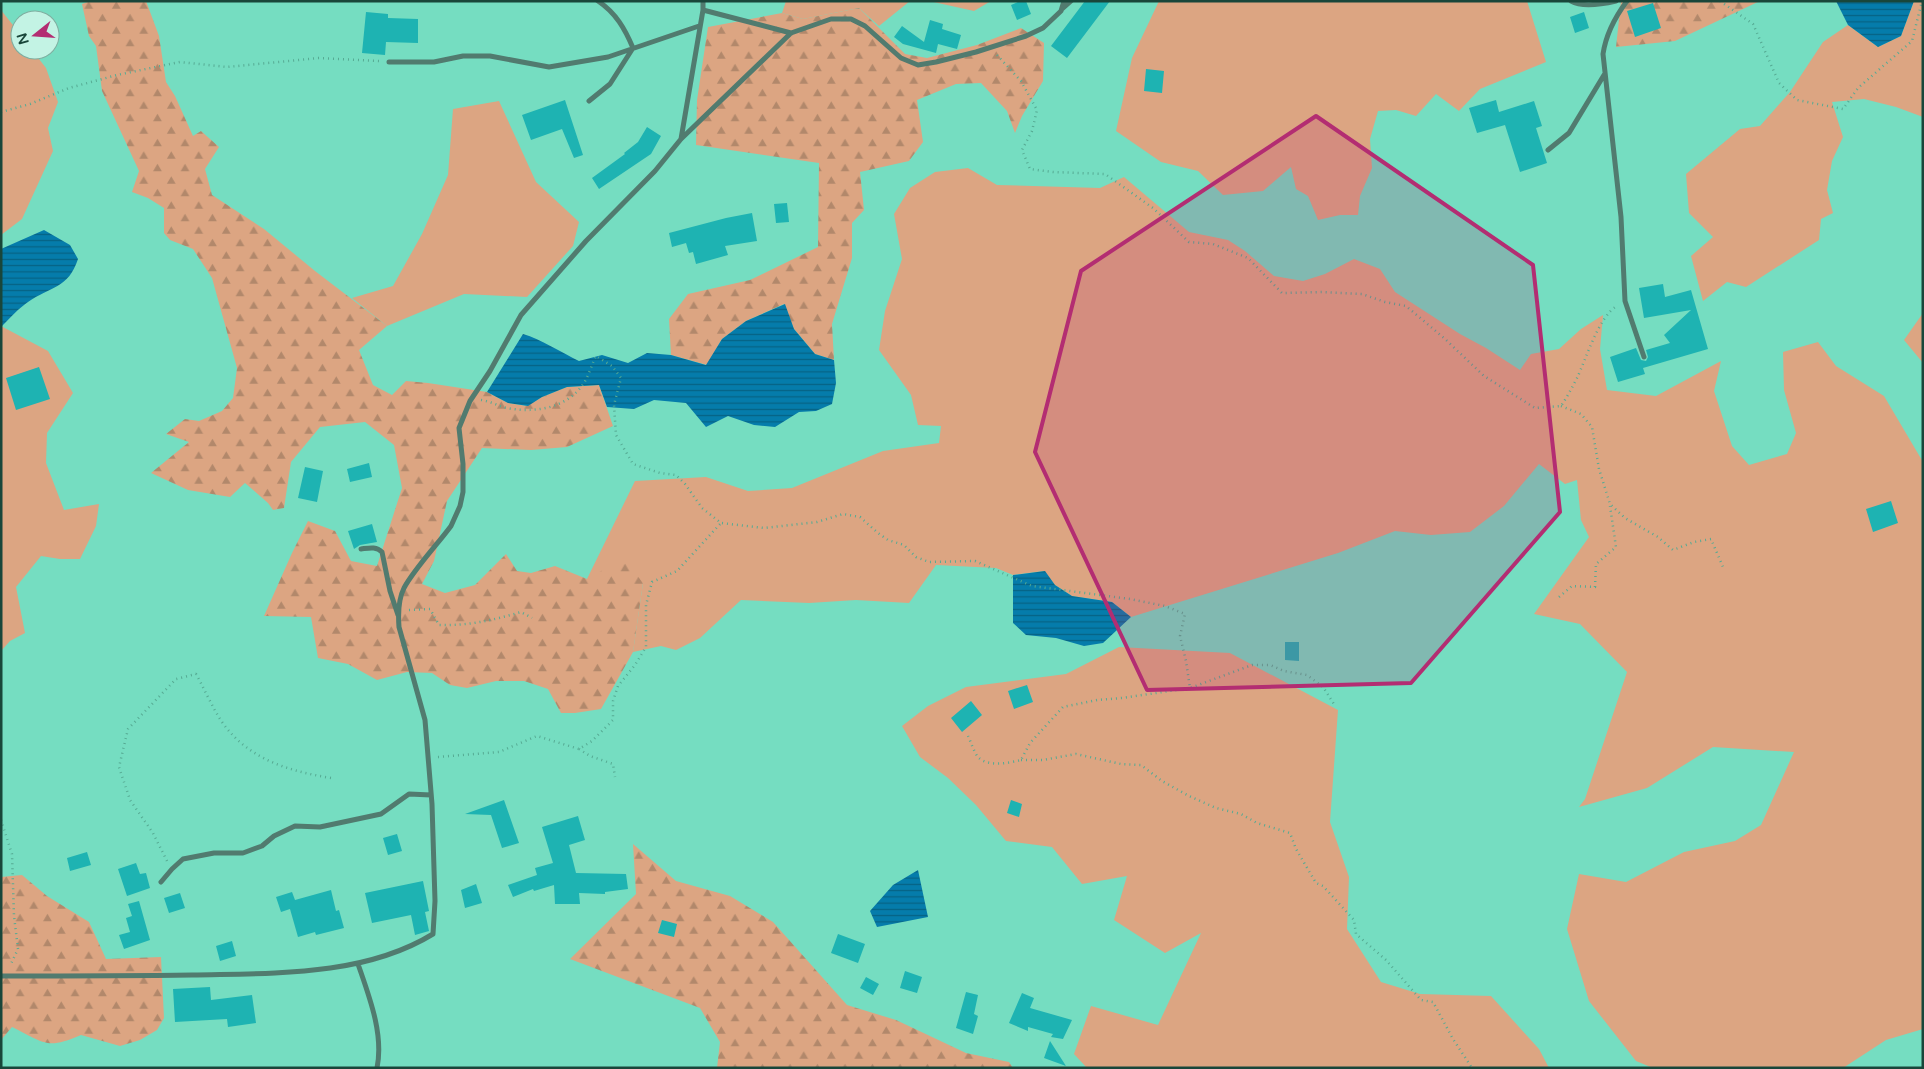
<svg xmlns="http://www.w3.org/2000/svg" width="1924" height="1069" viewBox="0 0 1924 1069" font-family="'Varela Round',sans-serif">
	<style>
		.green { fill: #dca582 }
		.forest { fill: url(#forest-firs) }
		.water { fill: url(#water-rules) }
		.building { fill: #1eb3b2 }
		.lines { fill: none; stroke-linecap: round; stroke-linejoin: round }
		.path { stroke: #56aa93; stroke-width: 2.5; stroke-dasharray: 1 4; stroke-linecap: butt }
		.minor { stroke: #517b6f; stroke-width: 5 }
		.marked { fill: #b32d72; fill-opacity: 0.2; stroke: #b32d72; stroke-width: 4; stroke-linejoin: round }
	</style>
	<defs>
		<pattern id="forest-firs" width="22" height="20" patternUnits="userSpaceOnUse" patternTransform="scale(1.25)"><rect width="22" height="20" fill="#dca582"/><path d="M5 1l3.5 6h-7zM16 11l3.5 6h-7z" fill="#b2886b"/></pattern>
		<pattern id="water-rules" width="6" height="5" patternUnits="userSpaceOnUse" patternTransform="scale(1.25)"><rect width="6" height="5" fill="#057cab"/><path d="M0 2.5h6" fill="none" stroke="#066284"/></pattern>
	</defs>
	<rect width="100%" height="100%" fill="#75ddc1"/>
	<path class="green" d="M 786,1 L 910,1 L 879,26 L 859,8 L 803,19 L 782,13 Z
		M 929,1 L 991,1 L 974,11 Z
		M 1159,1 L 1527,1 L 1546,62 L 1480,89 L 1459,111 L 1436,94 L 1416,116 L 1396,110 L 1378,111 L 1370,139 L 1372,168 L 1360,196 L 1358,215 L 1340,215 L 1318,220 L 1308,196 L 1296,189 L 1291,167 L 1263,191 L 1223,195 L 1198,171 L 1161,162 L 1116,131 L 1132,58 Z
		M 1914,1 L 1923,1 L 1923,117 L 1896,107 L 1864,99 L 1832,102 L 1843,137 L 1832,161 L 1827,190 L 1833,213 L 1821,219 L 1819,240 L 1746,287 L 1727,282 L 1703,301 L 1691,256 L 1713,237 L 1689,213 L 1686,174 L 1740,129 L 1760,126 L 1790,92 L 1823,42 L 1848,25 L 1878,47 L 1901,36 Z
		M 1,10 L 20,34 L 20,50 L 32,50 L 46,68 L 58,102 L 48,128 L 53,151 L 22,219 L 1,235 Z
		M 499,101 L 536,182 L 579,222 L 573,246 L 527,297 L 464,294 L 387,326 L 352,298 L 393,286 L 422,234 L 448,175 L 453,109 Z
		M 968,168 L 997,185 L 1100,188 L 1124,177 L 1189,232 L 1228,240 L 1245,251 L 1274,276 L 1303,281 L 1325,274 L 1354,259 L 1380,269 L 1395,292 L 1460,334 L 1486,348 L 1520,370 L 1531,354 L 1559,349 L 1581,329 L 1603,315 L 1600,349 L 1607,390 L 1656,396 L 1721,361 L 1714,391 L 1732,446 L 1749,465 L 1787,454 L 1796,433 L 1784,390 L 1783,352 L 1818,342 L 1836,366 L 1884,396 L 1923,462 L 1923,1029 L 1886,1040 L 1843,1068 L 1653,1068 L 1636,1061 L 1589,1001 L 1567,929 L 1579,874 L 1626,882 L 1684,852 L 1735,841 L 1761,825 L 1794,752 L 1713,747 L 1647,788 L 1579,807 L 1585,799 L 1627,672 L 1580,624 L 1534,614 L 1589,537 L 1581,520 L 1577,480 L 1565,484 L 1539,464 L 1504,506 L 1470,532 L 1431,535 L 1395,531 L 1338,553 L 1131,617 L 1112,602 L 1072,596 L 1055,585 L 1044,571 L 1013,575 L 996,568 L 936,565 L 909,603 L 856,600 L 809,603 L 741,600 L 700,638 L 676,650 L 661,646 L 633,652 L 643,583 L 587,579 L 635,481 L 706,477 L 748,491 L 792,488 L 883,451 L 939,443 L 941,426 L 918,425 L 911,395 L 879,350 L 885,311 L 902,259 L 894,214 L 910,188 L 935,172 Z
		M 1923,313 L 1923,363 L 1904,340 Z
		M 1,326 L 48,351 L 73,393 L 47,433 L 46,463 L 64,510 L 99,504 L 96,526 L 80,559 L 60,559 L 41,556 L 16,587 L 25,633 L 10,641 L 1,651 Z
		M 1119,647 L 1230,653 L 1338,710 L 1330,822 L 1349,877 L 1347,929 L 1381,982 L 1420,994 L 1491,996 L 1539,1049 L 1549,1068 L 1087,1068 L 1074,1054 L 1091,1006 L 1158,1025 L 1201,933 L 1165,953 L 1114,920 L 1127,876 L 1082,884 L 1052,847 L 1006,841 L 976,805 L 948,778 L 920,757 L 902,726 L 928,706 L 966,687 L 1066,674 Z"/>
	<path class="forest" d="M 90,1 L 146,1 L 159,36 L 166,82 L 175,96 L 193,136 L 201,131 L 219,147 L 205,169 L 212,195 L 264,229 L 315,271 L 387,326 L 359,350 L 373,385 L 392,395 L 406,381 L 428,383 L 487,392 L 508,403 L 527,406 L 542,397 L 567,387 L 599,385 L 613,426 L 567,447 L 531,450 L 482,448 L 447,501 L 434,561 L 422,584 L 445,593 L 475,585 L 506,554 L 517,571 L 531,573 L 555,566 L 587,579 L 624,558 L 643,583 L 633,652 L 601,709 L 575,713 L 561,713 L 548,689 L 524,681 L 496,681 L 467,688 L 450,685 L 432,673 L 407,672 L 377,680 L 348,664 L 318,658 L 311,617 L 264,616 L 292,553 L 308,521 L 335,531 L 351,561 L 377,566 L 402,488 L 394,445 L 365,422 L 320,427 L 291,462 L 284,508 L 273,510 L 268,503 L 245,483 L 230,497 L 188,490 L 151,473 L 189,442 L 166,434 L 185,419 L 199,421 L 222,411 L 233,398 L 237,368 L 212,278 L 193,249 L 170,240 L 164,233 L 164,208 L 148,198 L 132,192 L 139,171 L 102,91 L 96,46 L 89,36 L 82,4 Z
		M 1621,1 L 1760,1 L 1675,41 L 1616,47 Z
		M 859,8 L 905,54 L 927,58 L 977,45 L 1021,28 L 1044,43 L 1043,81 L 1022,116 L 1015,133 L 1007,111 L 981,83 L 956,84 L 917,100 L 923,142 L 909,161 L 860,172 L 864,210 L 852,223 L 852,258 L 832,324 L 834,360 L 815,354 L 794,329 L 784,304 L 746,321 L 722,339 L 707,365 L 671,355 L 669,319 L 688,294 L 750,280 L 818,247 L 819,163 L 696,145 L 697,100 L 708,27 L 782,13 L 803,19 Z
		M 633,844 L 676,881 L 730,896 L 773,922 L 847,1005 L 896,1020 L 966,1053 L 1009,1062 L 1013,1068 L 717,1068 L 720,1042 L 700,1008 L 570,959 L 636,894 Z
		M 22,875 L 47,896 L 89,922 L 106,959 L 161,957 L 164,1018 L 157,1030 L 140,1040 L 120,1046 L 81,1035 C 46,1050 45,1043 12,1027 L 1,1040 L 1,877 Z"/>
	<path class="water" d="M 1836,1 L 1914,1 L 1901,36 L 1878,47 L 1848,25 Z
		M 44,230 L 70,245 L 78,259 C 68,289 51,286 28,302 C 19,308 10,318 2,326 L 1,249 Z
		M 785,304 L 794,329 L 815,354 L 834,360 L 836,383 L 832,404 L 816,411 L 799,412 L 775,427 L 754,425 L 728,416 L 706,427 L 686,403 L 654,400 L 634,409 L 607,407 L 599,385 L 567,387 L 542,397 L 528,406 L 508,403 L 487,392 L 523,334 C 541,339 562,353 579,361 L 602,355 L 628,363 L 647,353 L 671,355 L 706,365 L 722,339 L 746,321 Z
		M 1045,571 L 1055,585 L 1072,596 L 1112,602 L 1131,617 L 1103,643 L 1084,646 L 1056,638 L 1026,635 L 1013,623 L 1013,575 Z
		M 918,870 L 928,917 L 877,927 L 870,911 L 893,885 Z"/>
	<path class="building" d="M 1020,1 L 1026,1 L 1031,14 L 1017,20 L 1011,5 Z
		M 1085,1 L 1110,1 L 1067,58 L 1051,46 Z
		M 1653,3 L 1661,28 L 1635,37 L 1627,11 Z
		M 366,12 L 388,14 L 388,18 L 418,19 L 418,43 L 386,42 L 385,55 L 362,53 Z
		M 1584,12 L 1589,28 L 1575,33 L 1570,17 Z
		M 930,20 L 943,24 L 942,29 L 961,35 L 957,49 L 938,44 L 936,53 L 903,44 L 894,37 L 902,26 L 924,42 Z
		M 1146,69 L 1164,71 L 1162,93 L 1144,91 Z
		M 565,100 L 583,155 L 574,158 L 562,129 L 531,140 L 522,115 Z
		M 1496,100 L 1499,112 L 1534,101 L 1542,126 L 1536,128 L 1547,163 L 1520,172 L 1505,125 L 1477,133 L 1469,108 Z
		M 647,127 L 661,136 L 651,154 L 599,189 L 592,178 L 625,154 L 624,153 L 638,142 Z
		M 787,203 L 789,222 L 776,223 L 774,204 Z
		M 752,213 L 757,241 L 725,246 L 728,255 L 696,264 L 693,252 L 689,253 L 686,243 L 672,247 L 669,233 L 726,218 Z
		M 1663,284 L 1665,297 L 1691,290 L 1708,349 L 1643,368 L 1645,374 L 1618,382 L 1610,357 L 1636,348 L 1641,360 L 1646,361 L 1648,357 L 1646,350 L 1670,343 L 1664,335 L 1691,310 L 1644,318 L 1639,288 Z
		M 39,367 L 50,399 L 16,410 L 6,378 Z
		M 369,463 L 372,477 L 350,482 L 347,469 Z
		M 305,467 L 323,471 L 317,502 L 298,498 Z
		M 1891,501 L 1898,523 L 1873,532 L 1866,509 Z
		M 372,524 L 377,542 L 360,545 L 354,549 L 348,531 Z
		M 1285,642 L 1299,642 L 1299,661 L 1285,660 Z
		M 1027,685 L 1033,702 L 1014,709 L 1008,691 Z
		M 971,701 L 982,715 L 962,732 L 951,718 Z
		M 504,800 L 519,843 L 502,848 L 491,815 L 465,814 Z
		M 1011,800 L 1022,804 L 1019,817 L 1007,813 Z
		M 578,816 L 585,840 L 569,845 L 576,873 L 626,874 L 628,889 L 605,892 L 605,894 L 579,893 L 580,904 L 555,904 L 554,885 L 534,891 L 533,889 L 513,897 L 508,885 L 537,875 L 535,868 L 553,863 L 542,827 Z
		M 397,834 L 402,851 L 388,855 L 383,838 Z
		M 87,852 L 91,865 L 70,871 L 67,858 Z
		M 136,863 L 140,874 L 146,873 L 150,888 L 127,896 L 118,869 Z
		M 423,881 L 429,911 L 425,912 L 429,931 L 415,935 L 411,915 L 372,923 L 365,893 Z
		M 476,884 L 482,903 L 465,908 L 461,890 Z
		M 331,890 L 336,911 L 339,910 L 344,928 L 316,935 L 315,932 L 298,937 L 290,909 L 281,912 L 276,897 L 292,892 L 295,900 Z
		M 180,893 L 185,908 L 169,913 L 164,898 Z
		M 139,901 L 150,940 L 124,949 L 119,935 L 130,932 L 126,918 L 132,916 L 128,904 Z
		M 662,920 L 677,924 L 674,937 L 658,933 Z
		M 838,934 L 865,944 L 858,963 L 831,953 Z
		M 232,941 L 236,956 L 220,961 L 216,946 Z
		M 905,971 L 922,977 L 917,993 L 900,988 Z
		M 866,977 L 879,984 L 873,995 L 860,988 Z
		M 210,987 L 211,1000 L 252,995 L 256,1023 L 228,1027 L 227,1019 L 175,1022 L 173,989 Z
		M 966,992 L 978,995 L 974,1014 L 978,1016 L 973,1034 L 956,1028 Z
		M 1022,993 L 1034,998 L 1030,1008 L 1072,1020 L 1063,1039 L 1051,1037 L 1053,1034 L 1028,1027 L 1028,1031 L 1009,1023 Z
		M 1050,1041 L 1066,1066 L 1044,1058 Z"/>
	<g class="lines">
		<path class="path" d="M 1720,1 L 1753,24 L 1779,83 L 1797,100 L 1843,109 L 1858,88 L 1912,41 L 1922,1
			M 997,55 L 1021,81 L 1037,110 L 1032,131 L 1022,150 L 1030,169 L 1053,172 L 1105,174 L 1153,208 L 1189,242 L 1213,244 L 1248,258 L 1282,293 L 1323,292 L 1362,294 L 1385,302 L 1406,306 L 1444,338 L 1484,376 L 1535,408 L 1561,406 C 1567,397 1572,388 1577,378 C 1586,359 1599,316 1617,306
			M 1,112 L 30,104 L 69,88 L 117,75 L 180,62 L 227,67 L 319,58 L 380,61
			M 481,400 C 490,401 498,406 507,408 C 533,413 564,409 581,387 C 588,379 591,366 596,356 L 612,366 L 621,378 L 614,405 L 616,435 L 633,464 L 660,473 L 676,475 L 685,484 L 702,508 L 721,523 L 764,528 L 817,522 L 843,514 L 860,517 L 878,533 L 888,540 L 904,545 L 916,557 L 929,562 L 975,561 L 1032,586 L 1130,599 L 1165,606 L 1185,614 L 1180,636 L 1186,661 L 1190,688 L 1252,665 L 1270,665 L 1284,671 L 1307,675 L 1323,687 L 1334,704
			M 1561,406 L 1581,414 L 1592,427 L 1599,469 L 1610,504 L 1625,518 L 1658,537 L 1673,550 L 1694,542 L 1711,539 L 1723,567
			M 1559,597 L 1572,586 L 1595,587 L 1596,564 L 1616,547 L 1610,506
			M 409,610 L 430,609 L 439,625 C 468,626 494,620 521,612 L 532,618
			M 968,736 C 971,742 974,753 979,758 C 989,767 1009,763 1021,760 L 1030,743 L 1063,707 L 1097,700 L 1122,698 L 1190,688
			M 579,749 L 590,756 L 613,764 L 615,777
			M 438,757 L 499,752 L 537,736 L 579,749 L 592,741 L 613,720 L 613,701 L 618,686 L 635,665 L 646,647 L 646,605 L 652,582 L 677,571 L 721,523
			M 1021,760 L 1043,760 L 1076,754 L 1121,764 L 1141,765 L 1162,781 L 1189,796 L 1216,808 L 1241,814 L 1257,823 L 1290,833 L 1296,849 L 1316,883 L 1323,886 L 1354,920 L 1356,934 L 1386,960 L 1421,1000 L 1433,1002 L 1453,1039 L 1472,1068
			M 1,820 L 12,854 L 14,916 L 18,949 L 10,966
			M 167,861 L 153,833 L 130,800 L 119,767 L 128,729 L 176,679 L 196,674 C 205,690 212,707 222,722 C 248,759 288,771 331,778"/>
		<path class="minor" d="M 1571,1 C 1583,8 1603,4 1616,1
			M 1627,1 C 1615,17 1606,34 1603,54 L 1621,217 L 1625,301 L 1644,357
			M 1062,9 L 1071,1
			M 703,10 L 791,33
			M 389,62 L 434,62 L 463,56 L 490,56 L 549,67 L 608,57 L 699,26
			M 589,101 L 610,84 L 633,48 C 625,29 616,13 598,1
			M 681,139 L 703,10 L 703,1
			M 1548,150 L 1569,133 L 1604,75
			M 361,549 C 369,548 376,546 382,552 L 390,591 L 398,615
			M 161,882 L 172,869 L 183,859 L 214,853 L 243,853 L 262,846 L 274,836 L 295,826 L 320,827 L 381,814 L 409,794 L 431,795
			M 358,964 C 369,996 384,1034 377,1068
			M 1,976 C 65,976 128,976 192,975 C 271,973 363,977 433,934 L 435,901 L 432,804 L 425,720 L 399,627 C 398,614 398,600 404,588 C 415,568 437,545 451,526 L 460,506 L 463,492 L 463,464 L 459,428 L 470,401 L 490,371 L 521,315 L 586,241 L 655,171 L 681,139 L 791,33 L 831,19 L 851,19 L 865,26 L 901,58 L 918,65 L 936,62 L 976,52 L 1026,36 L 1043,28 L 1061,11 L 1064,1"/>
	</g>
	<path class="marked" d="M 1316,116 L 1533,265 L 1560,512 L 1411,683 L 1147,690 L 1035,452 L 1081,271 Z"/>
	<rect width="1924" height="1069" fill="none" stroke="#19463a" stroke-width="5"/>
	<g transform="translate(35 35) rotate(253)"><circle r="24" fill="#c3f3e4" stroke="#7faea0"/>
	<path d="M0-4L9 19L0 12L-9 19Z" fill="#b32d72"/>
	<text y="-8" font-size="14" font-weight="bold" text-anchor="middle" fill="#19463a">N</text>
	</g>
</svg>
